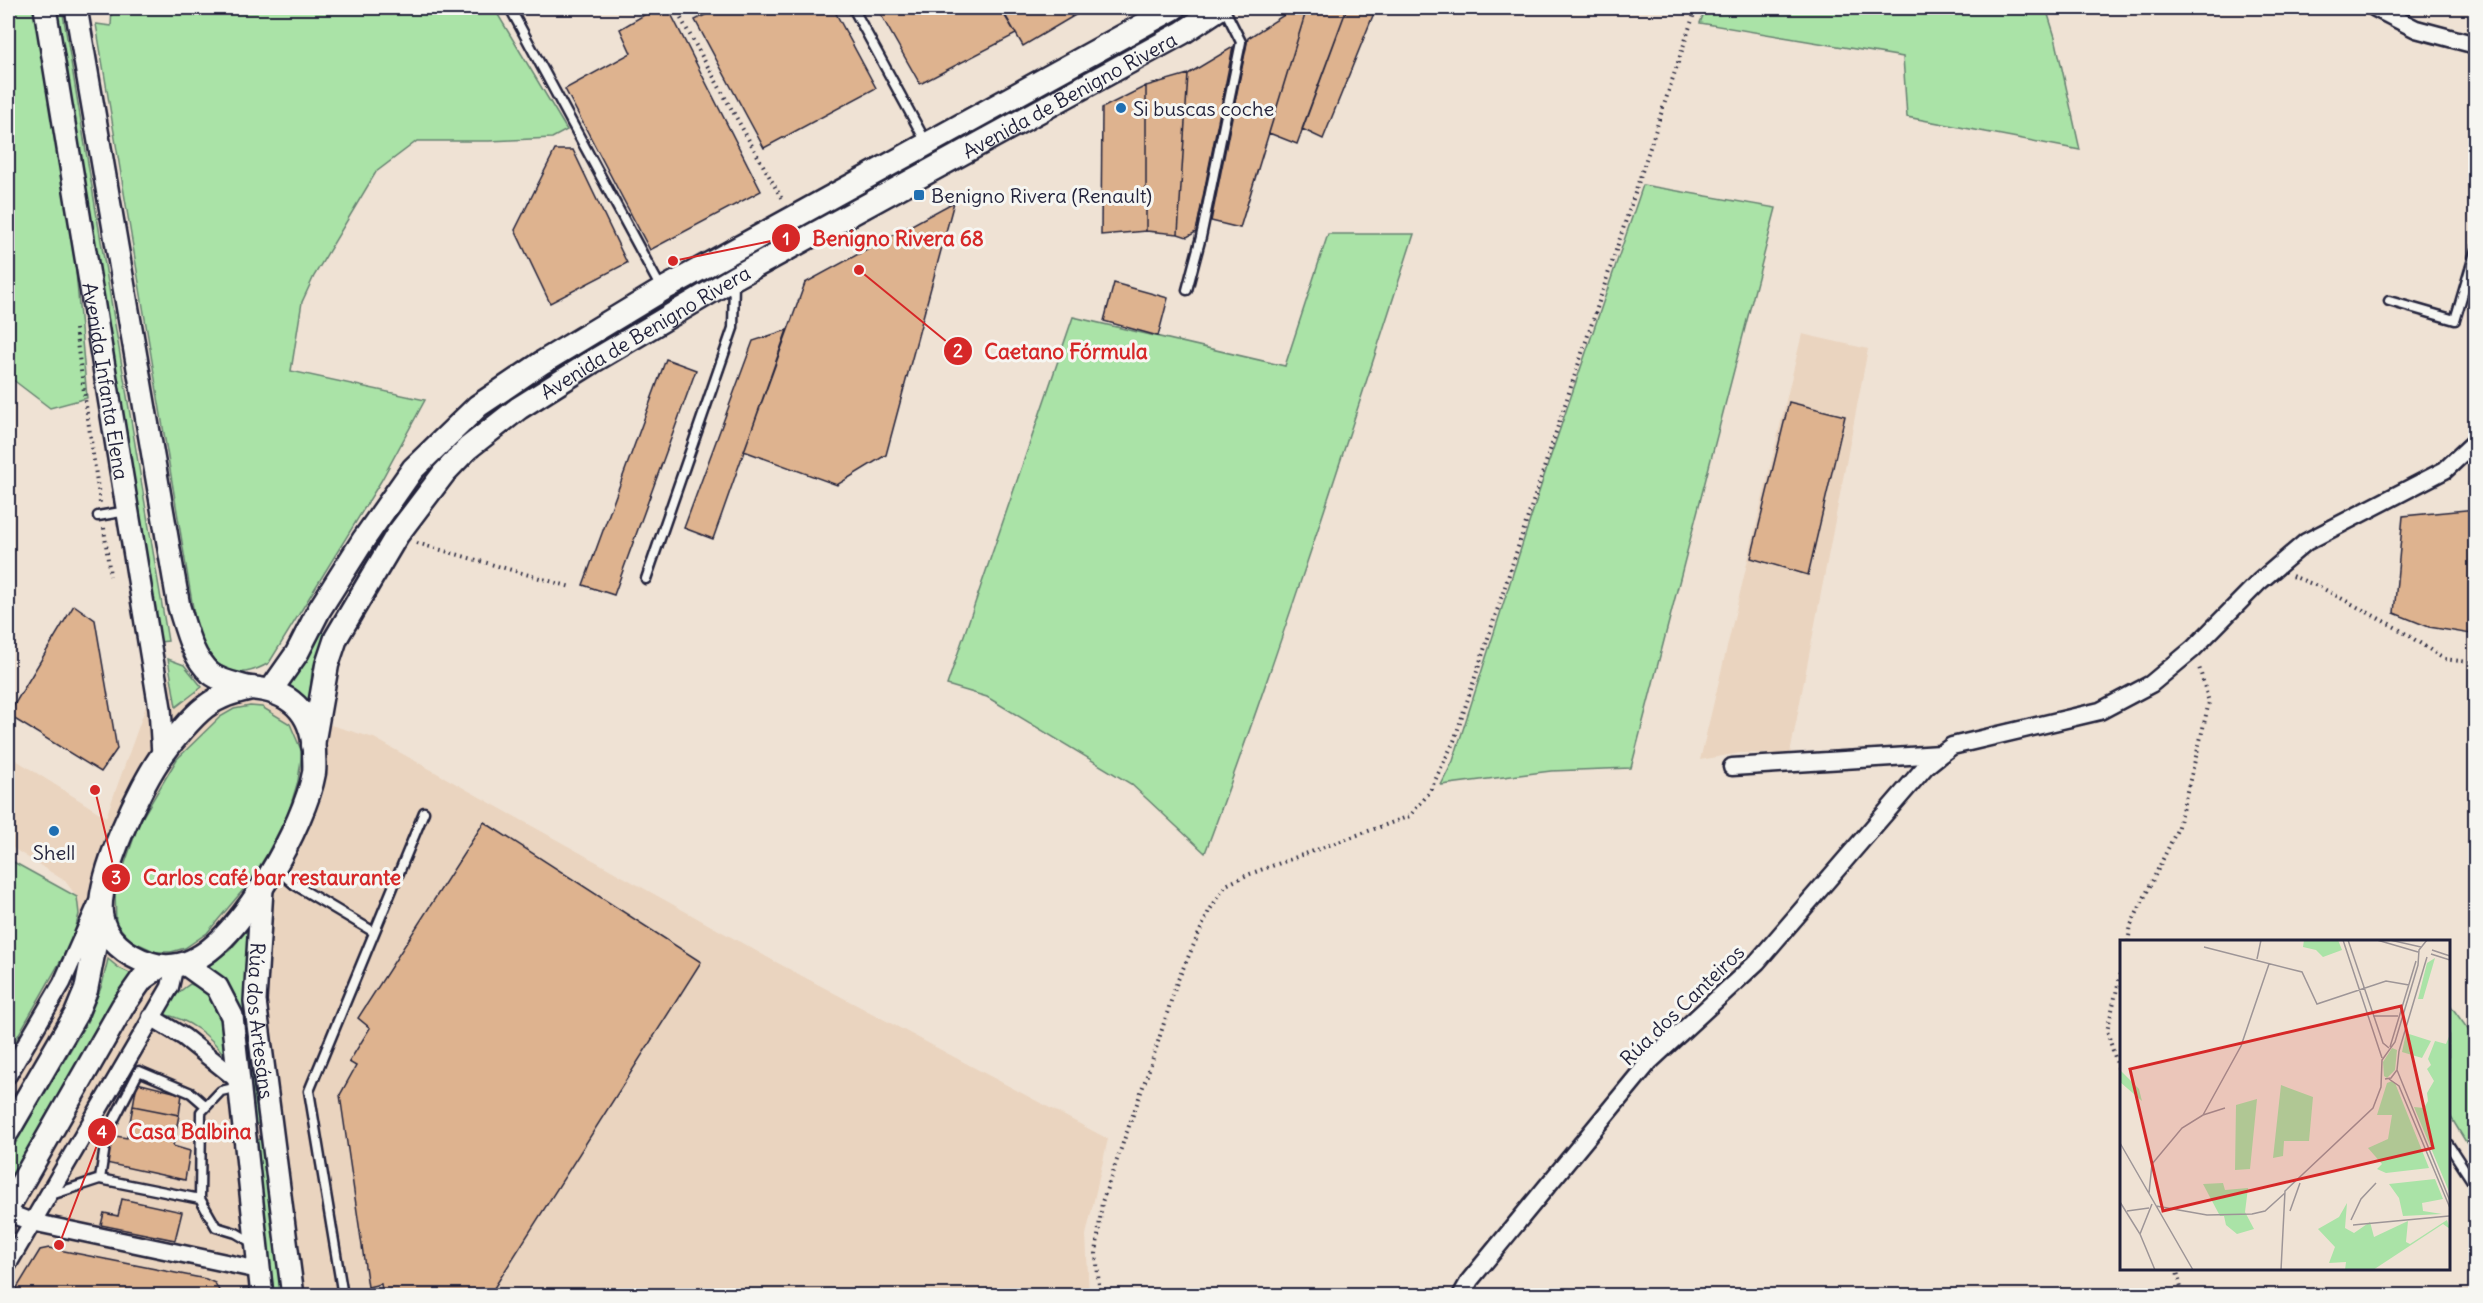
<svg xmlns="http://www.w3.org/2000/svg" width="2483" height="1303" viewBox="0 0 2483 1303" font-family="Delius,sans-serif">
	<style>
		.built { fill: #ead4bf }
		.green { fill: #aae3a7; stroke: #668271; stroke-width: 1.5 }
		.building { fill: #deb38f; stroke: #22223b; stroke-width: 1.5 }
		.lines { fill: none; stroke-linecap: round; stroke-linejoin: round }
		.service-casing { stroke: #22223b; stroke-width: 13 }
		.minor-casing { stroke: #22223b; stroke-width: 21 }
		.tertiary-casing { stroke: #22223b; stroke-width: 26 }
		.secondary-casing { stroke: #22223b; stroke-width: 27 }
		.path { stroke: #22223b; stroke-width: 4; stroke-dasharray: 1.5 4.5; stroke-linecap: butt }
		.service { stroke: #f6f6f2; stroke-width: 8 }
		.minor { stroke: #f6f6f2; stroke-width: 16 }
		.tertiary { stroke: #f6f6f2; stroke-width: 21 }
		.secondary { stroke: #f6f6f2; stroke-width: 22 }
		.poi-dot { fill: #1f6fb2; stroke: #f6f6f2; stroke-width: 2 }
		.labels { text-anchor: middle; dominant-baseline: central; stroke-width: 6; stroke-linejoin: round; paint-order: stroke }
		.street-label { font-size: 20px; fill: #22223b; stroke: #f6f6f2 }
		.poi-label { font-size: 20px; fill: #22223b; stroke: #f6f6f2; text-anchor: start }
		.inset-road { fill: none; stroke: #9d9597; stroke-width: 1.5 }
		.view { fill: #d62828; fill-opacity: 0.15; stroke: #d62828; stroke-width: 3 }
		.inset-edge { fill: none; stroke: #22223b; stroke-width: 3 }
		.leader { fill: none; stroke: #d62828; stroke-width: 2 }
		.callout-dot { fill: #d62828; stroke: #f6f6f2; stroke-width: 2 }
		.mark-label { font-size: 18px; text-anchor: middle; font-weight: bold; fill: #fff }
		.callout-label { font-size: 21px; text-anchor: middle; font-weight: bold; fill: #d62828; stroke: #f6f6f2; stroke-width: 6; stroke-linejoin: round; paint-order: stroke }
	</style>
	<rect width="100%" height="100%" fill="#efe2d4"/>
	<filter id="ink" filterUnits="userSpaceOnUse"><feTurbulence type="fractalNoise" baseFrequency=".0167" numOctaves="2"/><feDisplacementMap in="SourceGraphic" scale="12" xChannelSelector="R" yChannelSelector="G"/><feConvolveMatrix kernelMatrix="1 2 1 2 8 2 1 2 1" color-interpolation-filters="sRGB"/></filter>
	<g filter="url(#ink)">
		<path class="built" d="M 1802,334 L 1868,349 L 1790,754 L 1740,753 L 1700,760 Z
			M 158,673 L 374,738 L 774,961 L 1108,1139 L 1086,1235 L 1089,1295 L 8,1295 L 8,1053 L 73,939 L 77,897 L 65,881 L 8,845 L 8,755 L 106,817 Z"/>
		<path class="green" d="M 8,8 L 36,8 L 71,214 L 87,398 L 50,408 L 8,376 Z
			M 52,8 L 62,8 L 168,641 L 159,642 Z
			M 112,8 L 494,8 L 567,130 L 552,138 L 489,141 L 417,141 L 376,172 L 314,276 L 302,302 L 291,371 L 425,400 L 381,481 L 269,663 C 236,682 222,671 199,644 L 96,24 L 111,26 Z
			M 1706,8 L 2046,8 L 2055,37 L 2080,150 L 1907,117 L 1903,57 L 1700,23 Z
			M 1643,185 L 1776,208 L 1631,768 L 1551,771 L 1441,785 L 1453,761 L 1547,467 Z
			M 1328,234 L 1414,234 C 1347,441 1281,649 1205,853 L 1131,784 L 987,697 L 947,685 L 1073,317 L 1285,366 Z
			M 322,632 L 325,635 L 312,671 L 309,706 L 288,687 Z
			M 168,659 L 184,665 L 202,687 L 176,707 Z
			M 250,706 L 262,707 L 290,724 L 302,752 L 298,781 L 288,814 L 266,856 L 249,883 L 207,933 L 185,948 L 171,952 L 156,952 L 130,940 L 116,923 L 115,892 L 139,823 L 177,759 L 220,717 L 234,709 Z
			M 8,859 L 77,897 L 79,914 L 73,939 L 8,1053 Z
			M 248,929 L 245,973 L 247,995 L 262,1124 L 252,1124 L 238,1014 L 234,994 L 222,978 L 207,967 L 230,950 Z
			M 108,959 L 119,968 L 132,974 L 8,1185 L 8,1156 L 87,1022 L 102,985 Z
			M 190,984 C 226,995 221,1023 224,1055 C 211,1036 187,1018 165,1015 C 170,1001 177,992 190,984 Z
			M 2448,1002 L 2475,1039 L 2475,1157 L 2449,1114 Z
			M 264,1139 L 284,1295 L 274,1295 L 255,1140 Z"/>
		<path class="building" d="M 656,8 L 668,8 L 761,191 L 650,250 L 565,89 L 631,53 L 620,29 Z
			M 719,8 L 833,8 L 876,88 L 764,148 L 695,20 Z
			M 877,8 L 1000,8 L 1016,34 L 920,84 Z
			M 1001,8 L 1066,8 L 1072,17 L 1023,46 Z
			M 1066,8 L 1088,8 L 1072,17 Z
			M 1295,8 L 1307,8 L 1240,228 L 1211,221 L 1248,38 Z
			M 1307,8 L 1347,8 L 1297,144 L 1269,133 Z
			M 1347,8 L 1376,8 L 1323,139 L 1302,129 Z
			M 1233,47 L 1196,232 L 1187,237 L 1178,234 L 1188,74 Z
			M 1188,74 L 1178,234 L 1146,231 L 1146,86 Z
			M 1146,86 L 1146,231 L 1101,235 L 1102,108 Z
			M 555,150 L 573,150 L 627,263 L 550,303 L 515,230 Z
			M 954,202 L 886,455 L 837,485 L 744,451 L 805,283 Z
			M 1114,283 L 1168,298 L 1158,336 L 1104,321 Z
			M 787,330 L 713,539 L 684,528 L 753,341 Z
			M 666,359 L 696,370 L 614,595 L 583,585 Z
			M 1789,402 L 1845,416 L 1808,575 L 1751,558 Z
			M 2476,509 L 2476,566 L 2471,634 L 2429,627 L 2394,613 L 2403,516 Z
			M 74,605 L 95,620 L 117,749 L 101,772 L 8,715 Z
			M 484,822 L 701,962 L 489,1296 L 383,1296 L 381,1284 L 368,1287 L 340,1095 L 356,1066 L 349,1062 L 370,1028 L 358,1018 Z
			M 137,1083 L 182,1094 L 179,1115 L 133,1106 Z
			M 133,1106 L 179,1115 L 173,1146 L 190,1151 L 185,1180 L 106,1163 L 110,1135 L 127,1138 Z
			M 122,1199 L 182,1212 L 175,1240 L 101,1225 L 104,1213 L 118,1216 Z
			M 49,1248 L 206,1279 L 215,1283 L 222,1296 L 12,1296 L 40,1250 Z"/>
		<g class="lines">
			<g class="service-casing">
				<path id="service" d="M 510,8 L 662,290
					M 853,8 L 926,142
					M 1187,290 L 1201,237 L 1241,42 L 1224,8
					M 2389,301 L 2455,320 L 2476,249
					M 98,516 L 127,511
					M 646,579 L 733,328 L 734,282
					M 275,868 L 295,885 L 374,932
					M 2448,1144 L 2476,1187
					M 100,1179 L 107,1133 L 139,1071 L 191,1093 L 206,1106
					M 51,1195 L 100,1179 L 200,1199 L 216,1227 L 236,1233 L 253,1243
					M 200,1199 L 201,1112 L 221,1091 L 239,1087
					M 343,1296 L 309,1091 L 424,812"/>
			</g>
			<g class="minor-casing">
				<path id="minor" d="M 2375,8 L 2416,29 L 2476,45
					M 1732,767 L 1941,754 L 1952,746 L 2100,711 L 2151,684 L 2193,649 L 2259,582 L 2306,542 L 2445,470 L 2476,441
					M 151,1017 L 184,1037 L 239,1081
					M 8,1075 L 62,983 L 97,904
					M 8,1213 L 32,1222 L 259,1270
					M 8,1264 L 170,987 L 175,965
					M 1461,1296 L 1470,1280 L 1649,1062 L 1757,962 L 1926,766 L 1941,754"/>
			</g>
			<g class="tertiary-casing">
				<g id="tertiary">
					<path id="s1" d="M 45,8 L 160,708 L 163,754"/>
					<path d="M 76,8 L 179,607 C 186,629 192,657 210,673 C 221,682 238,684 251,688"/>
					<path id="s2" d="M 262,889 L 255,1001 L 293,1296"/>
					<path d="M 185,964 L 217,987 L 232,1016 L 262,1296"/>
				</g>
			</g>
			<g class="secondary-casing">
				<g id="secondary">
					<path d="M 251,688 C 289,691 312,711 314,751 C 314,758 315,766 314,773 C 305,824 243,934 197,958 C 183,966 165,969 149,963 C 127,956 104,939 101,914 C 97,877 140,785 163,754 C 173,740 192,717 205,707 C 219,696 234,692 251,688 Z"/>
					<path d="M 271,690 L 297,653 L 319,610 L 364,539 L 413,469 L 478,406 L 543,362 L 662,290 L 1174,8"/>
					<path id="s3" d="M 313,745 L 327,665 L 336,638 L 397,535 L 444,473 L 468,448 L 519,408 L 592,362 L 734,278 L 1182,33 L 1220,8"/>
					<path d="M 8,1131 L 76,1014 L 86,990 L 101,914"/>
					<path d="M 8,1207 L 123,1006 L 142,979 L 159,967"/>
				</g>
			</g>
			<path class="path" d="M 675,8 L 783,201
				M 75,329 L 100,503
				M 104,528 L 110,576
				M 417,543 L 571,587
				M 2292,576 L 2320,587 L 2397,628 L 2444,659 L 2476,663
				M 2128,942 L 2131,925 L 2177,830 L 2200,741 L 2209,702 L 2199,667
				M 2122,968 L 2107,1031 L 2122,1080
				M 2176,1268 L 2183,1296
				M 1100,1296 L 1096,1254 L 1102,1202 L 1151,1064 L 1177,982 L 1209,911 L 1226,885 L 1247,875 L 1410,816 L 1429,793 L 1454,741 L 1696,8"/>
			<use href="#service" class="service"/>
			<use href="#minor" class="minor"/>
			<use href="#tertiary" class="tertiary"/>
			<use href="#secondary" class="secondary"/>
		</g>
	</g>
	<g class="poi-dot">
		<circle cx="1121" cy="108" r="6"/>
		<rect x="913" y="189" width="12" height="12" rx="3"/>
		<circle cx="54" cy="831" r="6"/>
	</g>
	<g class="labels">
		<g class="street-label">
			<text stroke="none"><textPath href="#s3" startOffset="1040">Avenida de Benigno Rivera</textPath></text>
			<text stroke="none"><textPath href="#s3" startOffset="554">Avenida de Benigno Rivera</textPath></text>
			<text stroke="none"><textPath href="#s1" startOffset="378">Avenida Infanta Elena</textPath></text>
			<text transform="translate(1682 1005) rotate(-44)">Rúa dos Canteiros</text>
			<text stroke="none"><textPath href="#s2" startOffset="132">Rúa dos Artesáns</textPath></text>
		</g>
		<g class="poi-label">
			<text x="1133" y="108">Si buscas coche</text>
			<text x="931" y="195">Benigno Rivera (Renault)</text>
			<text x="54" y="852" text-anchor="middle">Shell</text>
		</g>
	</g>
	<g transform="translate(2120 940)">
		<rect width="330" height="330" fill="#efe2d4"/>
		<path d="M 184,0 L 218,0 L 222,10 L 203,17 L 196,10 L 183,7 ZM 315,18 L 303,59 L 298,59 L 307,23 ZM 286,93 L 311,101 L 302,118 L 282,112 ZM 330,94 L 330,254 L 294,167 L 304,168 L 308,161 L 307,153 L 314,141 L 307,129 L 311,125 L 308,119 L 315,101 L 326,104 ZM 272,108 L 277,110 L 275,130 L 267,138 L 264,136 L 263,122 ZM 0,130 L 19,149 L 22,161 L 0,142 ZM 272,141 L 275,143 L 309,228 L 266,233 L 257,229 L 262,224 L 248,208 L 268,199 L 272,175 L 257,175 L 267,143 ZM 161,145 L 193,157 L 189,201 L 164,201 L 163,216 L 153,218 ZM 137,159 L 130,229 L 115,230 L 116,165 ZM 315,239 L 323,259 L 302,263 L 303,271 L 322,274 L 283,276 L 279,258 L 269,244 ZM 103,243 L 105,250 L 128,248 L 125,272 L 134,289 L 117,294 L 106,285 L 104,276 L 100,276 L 83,244 ZM 227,263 L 225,288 L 234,293 L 250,282 L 254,297 L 288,281 L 286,302 L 290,304 L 327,280 L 330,289 L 323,284 L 253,330 L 225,330 L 226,322 L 209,323 L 215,307 L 198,289 L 219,277 Z" fill="#aae3a7"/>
		<path class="inset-road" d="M 223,0 L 262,118M 228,0 L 263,103 L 269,108M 257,0 L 298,12M 270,0 L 301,7M 84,7 L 182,32 L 197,64 L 266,41 L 289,45M 312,10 L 330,16M 311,14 L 330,20M 137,19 L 141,0M 253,76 L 278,76M 270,107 L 296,21M 279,111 L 307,17M 277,130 L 330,261M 265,139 L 271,138 L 277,130 L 279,111M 269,139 L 279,146 L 330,268M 83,175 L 121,106 L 149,24M 0,203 L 73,330M 29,253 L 32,224 L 62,188 L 83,175 L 105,168M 0,262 L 20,294 L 35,330M 36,266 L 87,275 L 132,274 L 145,271 L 165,253M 7,271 L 29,268M 170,271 L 180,243M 231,280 L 241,259 L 256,243M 233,285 L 329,276M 20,294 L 32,264M 161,330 L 165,251 L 253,168 L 261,147 L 262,120 L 275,102 L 298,25 L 299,10 L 307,0"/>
		<path class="view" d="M 281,66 L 313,208 L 43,271 L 10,129 Z"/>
		<rect width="330" height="330" class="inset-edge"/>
	</g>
	<path class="leader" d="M673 261L786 238M859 270L958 351M95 790L116 878M59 1245L102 1132"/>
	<g class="callout-dot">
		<circle cx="673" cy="261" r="6"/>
		<circle cx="859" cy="270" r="6"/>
		<circle cx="95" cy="790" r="6"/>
		<circle cx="59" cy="1245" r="6"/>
		<circle cx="786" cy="238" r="15"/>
		<circle cx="958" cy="351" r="15"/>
		<circle cx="116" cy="878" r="15"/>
		<circle cx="102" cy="1132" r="15"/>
	</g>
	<g class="mark-label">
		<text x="786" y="245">1</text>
		<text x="958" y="357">2</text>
		<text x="116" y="884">3</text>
		<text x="102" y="1138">4</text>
	</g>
	<g class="callout-label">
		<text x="898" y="246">Benigno Rivera 68</text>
		<text x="1066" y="359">Caetano Fórmula</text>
		<text x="272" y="885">Carlos café bar restaurante</text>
		<text x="190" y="1139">Casa Balbina</text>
	</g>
	<rect width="2483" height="1303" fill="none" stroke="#f6f6f2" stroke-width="30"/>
	<rect x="15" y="15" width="2453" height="1273" fill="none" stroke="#22223b" stroke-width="2" filter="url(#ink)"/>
</svg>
